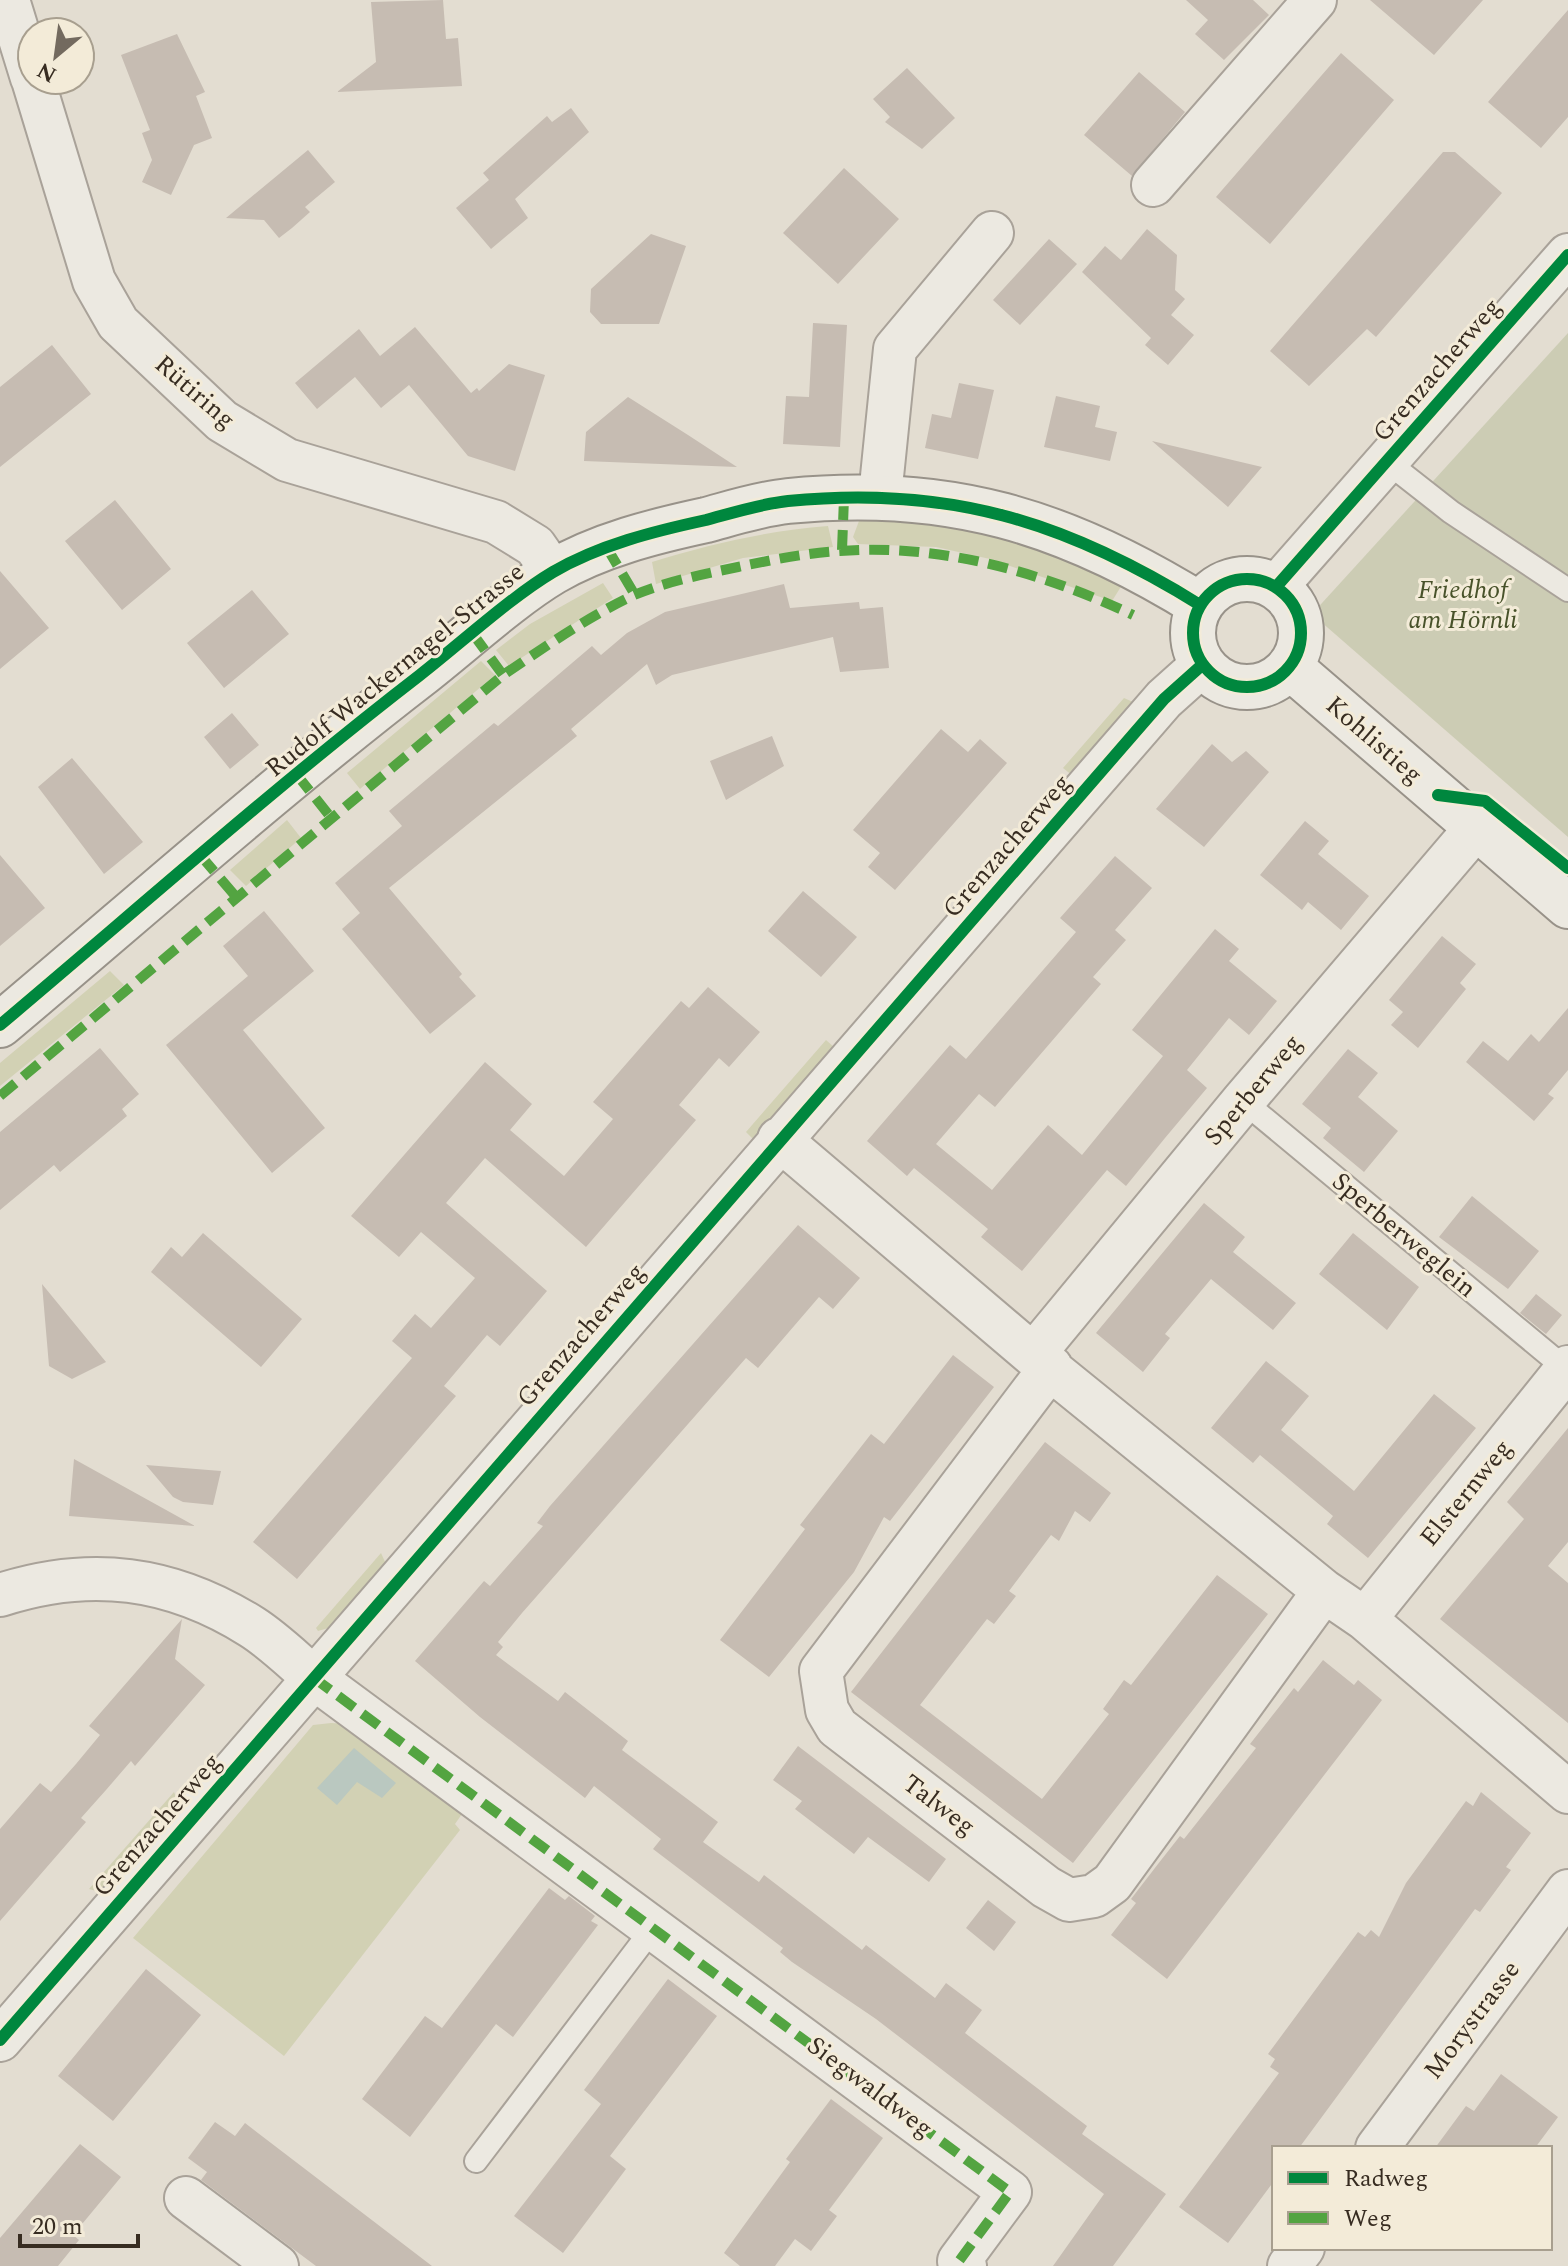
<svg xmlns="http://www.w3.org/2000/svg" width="1568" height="2266" viewBox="0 0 1568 2266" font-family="Spectral,serif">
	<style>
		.green { fill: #d2d1b4 }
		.cemetery { fill: #ccccb4 }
		.water { fill: #bac8c0 }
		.building { fill: #c6bcb2 }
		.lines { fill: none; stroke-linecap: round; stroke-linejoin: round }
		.lane-casing { stroke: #a9a299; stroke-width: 26 }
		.street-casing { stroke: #a9a299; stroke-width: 46 }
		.secondary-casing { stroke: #989289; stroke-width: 48 }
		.lane { stroke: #ece9e1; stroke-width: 22 }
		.street { stroke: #ece9e1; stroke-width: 42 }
		.secondary { stroke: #ece9e1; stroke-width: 44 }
		.quiet { stroke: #53a441; stroke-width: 10; stroke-dasharray: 20 10; stroke-linecap: butt }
		.cycleway-casing { stroke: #f3ebd8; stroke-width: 17 }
		.cycleway { stroke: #00873e; stroke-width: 12 }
		.labels { text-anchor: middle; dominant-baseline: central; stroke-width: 6; stroke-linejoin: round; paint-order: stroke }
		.street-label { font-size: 26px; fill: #372c21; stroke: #f3ebd8 }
		.park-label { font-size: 26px; font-style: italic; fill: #48522a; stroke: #f3ebd8 }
	</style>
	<rect width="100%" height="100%" fill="#e3ddd1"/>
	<path class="green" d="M 868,515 L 957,523 L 1034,545 L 1122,585 L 1112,601 L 990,559 L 936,547 L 858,544 L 853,537 L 859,521 Z
		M 828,526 L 833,547 L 743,558 L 656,584 L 652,562 C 710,544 766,531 828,526 Z
		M 603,583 L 613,598 L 509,666 L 496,650 L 530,624 Z
		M 481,661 L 495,675 L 360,789 L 347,773 Z
		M 1124,698 L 1133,702 L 1073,776 L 1063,768 Z
		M 287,820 L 301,838 L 246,886 L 230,870 Z
		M 110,971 L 124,985 L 0,1086 L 0,1063 Z
		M 826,1040 L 835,1048 L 755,1141 L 746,1132 Z
		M 381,1553 L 386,1564 L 335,1626 L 318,1631 L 316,1628 Z
		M 331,1723 L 368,1725 L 471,1801 L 455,1824 L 460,1830 L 284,2056 L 133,1938 L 313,1725 Z
		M 174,1792 L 179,1804 L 103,1893 L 89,1889 Z"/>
	<path class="cemetery" d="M 1568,333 L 1568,837 L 1312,614 Z"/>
	<path class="water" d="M 354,1748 L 396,1783 L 382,1798 L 357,1782 L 337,1805 L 317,1788 Z"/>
	<path class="building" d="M 443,0 L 446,39 L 458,38 L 462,86 L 337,92 L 376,62 L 371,2 Z
		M 1186,0 L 1253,0 L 1269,15 L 1224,60 L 1195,34 L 1208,20 Z
		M 1370,0 L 1483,0 L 1434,55 Z
		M 1568,10 L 1568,117 L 1541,148 L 1488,102 Z
		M 177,34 L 205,92 L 196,96 L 212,138 L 194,145 L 171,195 L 142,182 L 152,160 L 142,133 L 150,130 L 121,55 Z
		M 1341,53 L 1394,100 L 1270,244 L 1216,197 Z
		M 907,68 L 955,118 L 922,149 L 885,122 L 890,117 L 873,99 Z
		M 1139,72 L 1185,112 L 1132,176 L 1084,135 Z
		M 571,108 L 589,132 L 515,199 L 528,218 L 491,249 L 456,208 L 489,180 L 483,173 L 547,116 L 552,122 Z
		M 308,150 L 335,182 L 305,207 L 310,212 L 292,228 L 279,238 L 264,220 L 226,218 Z
		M 1443,152 L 1455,152 L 1502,193 L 1376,337 L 1367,329 L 1309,386 L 1270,351 Z
		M 844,168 L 899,219 L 838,284 L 783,233 Z
		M 1147,229 L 1177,255 L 1175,290 L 1185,299 L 1171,315 L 1194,335 L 1168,365 L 1145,345 L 1151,338 L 1082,272 L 1105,246 L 1121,260 Z
		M 651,234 L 686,246 L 659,324 L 601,324 L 590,312 L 591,289 Z
		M 1049,239 L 1077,264 L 1020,325 L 993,300 Z
		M 813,323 L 847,325 L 840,447 L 783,444 L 786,396 L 809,397 Z
		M 415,327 L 471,393 L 477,388 L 479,391 L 509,364 L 545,375 L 515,471 L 468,456 L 409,385 L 381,408 L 355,377 L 317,409 L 295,383 L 359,329 L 380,356 Z
		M 52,345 L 91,394 L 0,467 L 0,387 Z
		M 959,383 L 994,390 L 978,459 L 925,448 L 932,414 L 951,418 Z
		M 1056,396 L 1100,406 L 1095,427 L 1117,432 L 1110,461 L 1044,447 Z
		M 628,397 L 688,435 L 737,467 L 584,461 L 586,432 Z
		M 1152,441 L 1262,467 L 1228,507 Z
		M 115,500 L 171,569 L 122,610 L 65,541 Z
		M 0,571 L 49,628 L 0,669 Z
		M 784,584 L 790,608 L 859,602 L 860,609 L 883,607 L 889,668 L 840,672 L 833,637 L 672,675 L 656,685 L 647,664 L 571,729 L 577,736 L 389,888 L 462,974 L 459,977 L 476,996 L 430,1034 L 342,929 L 360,913 L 335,883 L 402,826 L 389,811 L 494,723 L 498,726 L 592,646 L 601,655 L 627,633 L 665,612 Z
		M 252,590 L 289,634 L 224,688 L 187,643 Z
		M 232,713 L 259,745 L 230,769 L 204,737 Z
		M 941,729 L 968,752 L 980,739 L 1007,763 L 895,890 L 868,867 L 880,853 L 853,830 Z
		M 772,736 L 784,766 L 726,800 L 710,761 Z
		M 1212,744 L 1232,762 L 1246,751 L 1269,772 L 1204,847 L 1156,809 Z
		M 72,758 L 143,842 L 104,874 L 38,787 Z
		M 1305,821 L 1329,841 L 1318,854 L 1369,896 L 1341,930 L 1308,902 L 1302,910 L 1260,875 Z
		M 0,855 L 45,908 L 0,946 Z
		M 1115,856 L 1152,888 L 1115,930 L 1126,940 L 1093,977 L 1101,984 L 995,1107 L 979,1094 L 936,1144 L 992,1190 L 1048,1125 L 1082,1155 L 1163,1056 L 1132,1030 L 1215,929 L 1239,949 L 1229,961 L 1277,1001 L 1249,1035 L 1229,1018 L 1187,1070 L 1207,1088 L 1165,1138 L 1126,1186 L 1107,1170 L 1022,1271 L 981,1237 L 988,1229 L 914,1168 L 907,1176 L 867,1141 L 950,1045 L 966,1059 L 1076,932 L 1060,918 Z
		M 803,891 L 857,937 L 821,977 L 768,931 Z
		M 264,911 L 314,971 L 243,1030 L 325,1128 L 272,1173 L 166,1045 L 248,976 L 223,946 Z
		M 1442,936 L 1476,964 L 1460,983 L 1466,989 L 1418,1048 L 1391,1025 L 1403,1012 L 1389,1000 Z
		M 708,987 L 760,1032 L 729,1067 L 719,1058 L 679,1105 L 696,1120 L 586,1247 L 485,1158 L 446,1203 L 547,1291 L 500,1346 L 487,1335 L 444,1386 L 456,1396 L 297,1579 L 253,1542 L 412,1358 L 392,1341 L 415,1314 L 431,1328 L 475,1278 L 421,1232 L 399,1257 L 351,1216 L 485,1062 L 532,1104 L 510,1130 L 564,1176 L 613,1119 L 593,1102 L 681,1001 L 689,1008 Z
		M 1568,1008 L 1568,1070 L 1548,1094 L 1554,1098 L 1534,1121 L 1466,1062 L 1483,1041 L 1508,1061 L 1531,1034 L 1539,1042 Z
		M 100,1048 L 139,1094 L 122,1109 L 127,1116 L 60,1172 L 54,1165 L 0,1210 L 0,1132 Z
		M 1348,1049 L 1378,1073 L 1358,1097 L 1398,1131 L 1364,1172 L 1323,1138 L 1331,1128 L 1302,1104 Z
		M 1472,1196 L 1539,1251 L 1508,1289 L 1439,1237 Z
		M 1204,1203 L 1245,1237 L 1233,1252 L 1296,1303 L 1273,1330 L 1211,1279 L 1165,1334 L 1170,1338 L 1143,1372 L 1096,1333 Z
		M 798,1225 L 860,1278 L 833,1309 L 819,1297 L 758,1368 L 746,1358 L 522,1613 L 498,1642 L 503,1647 L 496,1655 L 558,1701 L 565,1692 L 628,1741 L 622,1750 L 718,1822 L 703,1842 L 759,1882 L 764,1875 L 862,1950 L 866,1945 L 935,1998 L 946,1983 L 982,2010 L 965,2033 L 1087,2126 L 1082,2134 L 1166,2194 L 1113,2266 L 1053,2266 L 1104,2194 L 876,2019 L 792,1962 L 780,1952 L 783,1948 L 653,1849 L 661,1839 L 594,1786 L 585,1798 L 480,1717 L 415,1661 L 484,1581 L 490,1586 L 543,1526 L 537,1523 L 550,1506 Z
		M 203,1233 L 302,1319 L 261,1367 L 151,1272 L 171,1247 L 182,1257 Z
		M 1353,1233 L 1419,1287 L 1387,1330 L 1319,1274 Z
		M 42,1284 L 106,1362 L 72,1379 L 49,1366 Z
		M 1536,1294 L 1562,1315 L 1546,1334 L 1520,1313 Z
		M 953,1355 L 994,1387 L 890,1521 L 884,1517 L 854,1572 L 769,1677 L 720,1640 L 805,1529 L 800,1525 L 871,1434 L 884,1444 Z
		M 1266,1361 L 1309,1396 L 1281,1430 L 1354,1491 L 1434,1394 L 1476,1428 L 1368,1558 L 1327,1524 L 1333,1516 L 1260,1455 L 1253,1463 L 1211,1428 Z
		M 1568,1428 L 1568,1542 L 1548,1566 L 1568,1583 L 1568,1723 L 1440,1619 L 1524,1519 L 1507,1502 Z
		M 1045,1442 L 1111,1493 L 1090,1522 L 1075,1511 L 1059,1541 L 1051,1535 L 1009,1591 L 1016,1596 L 994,1624 L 987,1619 L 920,1705 L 1042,1799 L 1109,1714 L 1103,1709 L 1124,1680 L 1131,1685 L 1217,1575 L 1268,1614 L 1073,1863 L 851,1692 Z
		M 74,1459 L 195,1526 L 69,1516 Z
		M 146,1465 L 221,1471 L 213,1505 L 183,1502 L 173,1497 Z
		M 182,1619 L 175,1659 L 205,1685 L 135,1766 L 131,1761 L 106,1790 L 81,1818 L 86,1822 L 0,1921 L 0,1829 L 40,1783 L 51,1792 L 76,1764 L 100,1735 L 89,1726 Z
		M 1323,1660 L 1354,1685 L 1358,1680 L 1382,1700 L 1167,1979 L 1111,1935 L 1136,1903 L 1131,1899 L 1158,1864 L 1180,1836 L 1184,1839 L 1256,1748 L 1250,1744 L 1294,1688 L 1298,1692 Z
		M 798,1746 L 946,1859 L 929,1882 L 868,1837 L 854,1854 L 795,1809 L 802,1801 L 773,1780 Z
		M 1481,1792 L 1531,1833 L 1506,1867 L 1511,1870 L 1480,1912 L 1475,1909 L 1299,2148 L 1274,2148 L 1274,2181 L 1228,2243 L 1179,2207 L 1279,2073 L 1270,2067 L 1275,2059 L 1268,2054 L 1358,1932 L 1365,1937 L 1371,1930 L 1379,1937 L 1406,1883 L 1466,1801 L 1473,1806 Z
		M 549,1888 L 565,1900 L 569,1896 L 595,1916 L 591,1921 L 598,1925 L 513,2037 L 496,2024 L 410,2137 L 362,2099 L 425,2016 L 442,2028 Z
		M 988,1900 L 1016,1922 L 994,1951 L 966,1928 Z
		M 146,1969 L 201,2015 L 113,2121 L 58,2076 Z
		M 668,1979 L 717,2016 L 610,2156 L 626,2169 L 563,2253 L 514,2216 L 601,2104 L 584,2090 Z
		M 1501,2074 L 1558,2117 L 1535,2148 L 1435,2148 L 1466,2106 L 1474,2111 Z
		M 831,2099 L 883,2138 L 829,2210 L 837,2216 L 811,2251 L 795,2239 L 775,2266 L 740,2266 L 724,2253 L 790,2162 L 786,2159 Z
		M 215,2122 L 235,2136 L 245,2123 L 432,2266 L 316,2266 L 201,2180 L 207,2172 L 188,2158 Z
		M 80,2144 L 121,2177 L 73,2235 L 79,2240 L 58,2266 L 0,2266 L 0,2238 Z"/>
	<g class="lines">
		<g class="lane-casing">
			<path id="lane" d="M 1386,461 L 1451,512 L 1568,590
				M 1243,1101 L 1566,1369
				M 476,2161 L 654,1927"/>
		</g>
		<g class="street-casing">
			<path id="street" d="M 8,0 L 32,78
				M 33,80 L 94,281 L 118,323 L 222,421 L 287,460 L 496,522 L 535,546 L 553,572
				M 1153,185 L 1315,0
				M 880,496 L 895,349 L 992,233
				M 1276,587 L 1568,255
				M 779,1139 L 1033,1355 L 1324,1591 L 1365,1619 L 1568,1792
				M 1033,1355 L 1243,1101 L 1476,828
				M 1051,1367 L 821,1671 L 827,1710 L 837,1727 L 1046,1887 L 1069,1900 L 1094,1896 L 1112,1883 L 1324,1591
				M 0,1595 C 90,1566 171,1576 252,1627 C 274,1641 294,1661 314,1678 L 1010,2192 L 959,2261 L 965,2266
				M 1365,1619 L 1568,1367
				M 0,2040 L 1164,699 L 1202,665
				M 1377,2148 L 1568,1891
				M 186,2198 L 277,2266
				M 1289,2266 L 1303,2248"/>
		</g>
		<g class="secondary-casing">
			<path id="secondary" d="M1193 633a54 54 0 1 1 108 0a54 54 0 1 1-108 0Z
				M 1290,667 L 1568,906
				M 0,1025 C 139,908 276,786 420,675 C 461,643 511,597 553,572 C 599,545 655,531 706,520 C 732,513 760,504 788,501 C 947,485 1065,521 1200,605"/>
		</g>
		<use href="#lane" class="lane"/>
		<use href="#street" class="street"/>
		<use href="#secondary" class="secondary"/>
		<path class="quiet" d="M 607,548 L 635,595
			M 842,550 L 844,498
			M 473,634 L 503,675
			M 297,775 L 333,820
			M 201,856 L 238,899
			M 0,1096 L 503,675 C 545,647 586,618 632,596 C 664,582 704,574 738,567 C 771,560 805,553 840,551 C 940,543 1044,573 1133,615
			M 314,1678 L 1010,2192 L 959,2261 L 965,2266"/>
		<g class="cycleway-casing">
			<path id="cycleway" d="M1193 633a54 54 0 1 1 108 0a54 54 0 1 1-108 0Z
				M 1276,587 L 1568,255
				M 1438,795 L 1485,801 L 1568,868
				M 0,1025 C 139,908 276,786 420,675 C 461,643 511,597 553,572 C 599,545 655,531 706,520 C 732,513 760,504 788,501 C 947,485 1065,521 1200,605
				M 0,2040 L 1164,699 L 1202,665"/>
		</g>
		<use href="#cycleway" class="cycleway"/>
	</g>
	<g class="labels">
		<g class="street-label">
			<text transform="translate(1437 370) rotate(-49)">Grenzacherweg</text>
			<text transform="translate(195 392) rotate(41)">Rütiring</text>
			<text transform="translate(395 670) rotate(-39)">Rudolf Wackernagel-Strasse</text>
			<text transform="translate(1374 740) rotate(41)">Kohlistieg</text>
			<text transform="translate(1007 846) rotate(-49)">Grenzacherweg</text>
			<text transform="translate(1253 1090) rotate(-50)">Sperberweg</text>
			<text transform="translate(1404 1235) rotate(40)">Sperberweglein</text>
			<text transform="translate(581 1335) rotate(-49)">Grenzacherweg</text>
			<text transform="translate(1466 1493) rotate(-51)">Elsternweg</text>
			<text transform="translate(939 1805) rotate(37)">Talweg</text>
			<text transform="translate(157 1825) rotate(-49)">Grenzacherweg</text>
			<text transform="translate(1472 2020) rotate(-53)">Morystrasse</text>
			<text transform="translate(870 2087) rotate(37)">Siegwaldweg</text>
		</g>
		<g class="park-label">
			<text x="1463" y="590">Friedhof<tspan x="1463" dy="30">am Hörnli</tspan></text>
		</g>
	</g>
	<rect x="1272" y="2146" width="280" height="104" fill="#f3ebd8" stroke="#a89f8f" stroke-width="2"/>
	<rect x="1288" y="2172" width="40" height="12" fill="#00873e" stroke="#a89f8f" stroke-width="2"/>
	<text x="1344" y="2186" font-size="24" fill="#372c21">Radweg</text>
	<rect x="1288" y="2212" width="40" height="12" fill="#53a441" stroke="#a89f8f" stroke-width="2"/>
	<text x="1344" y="2226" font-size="24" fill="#372c21">Weg</text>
	<g transform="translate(56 56) rotate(209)"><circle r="38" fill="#f3ebd8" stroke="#a89f8f" stroke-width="2"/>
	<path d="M0-6L14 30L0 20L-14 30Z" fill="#736a5f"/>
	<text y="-12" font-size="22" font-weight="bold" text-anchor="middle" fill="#372c21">N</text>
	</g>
	<path d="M20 2234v12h118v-12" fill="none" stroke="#372c21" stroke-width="4"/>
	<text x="32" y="2234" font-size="24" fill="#372c21" stroke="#f3ebd8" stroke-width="6" paint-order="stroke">20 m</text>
</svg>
